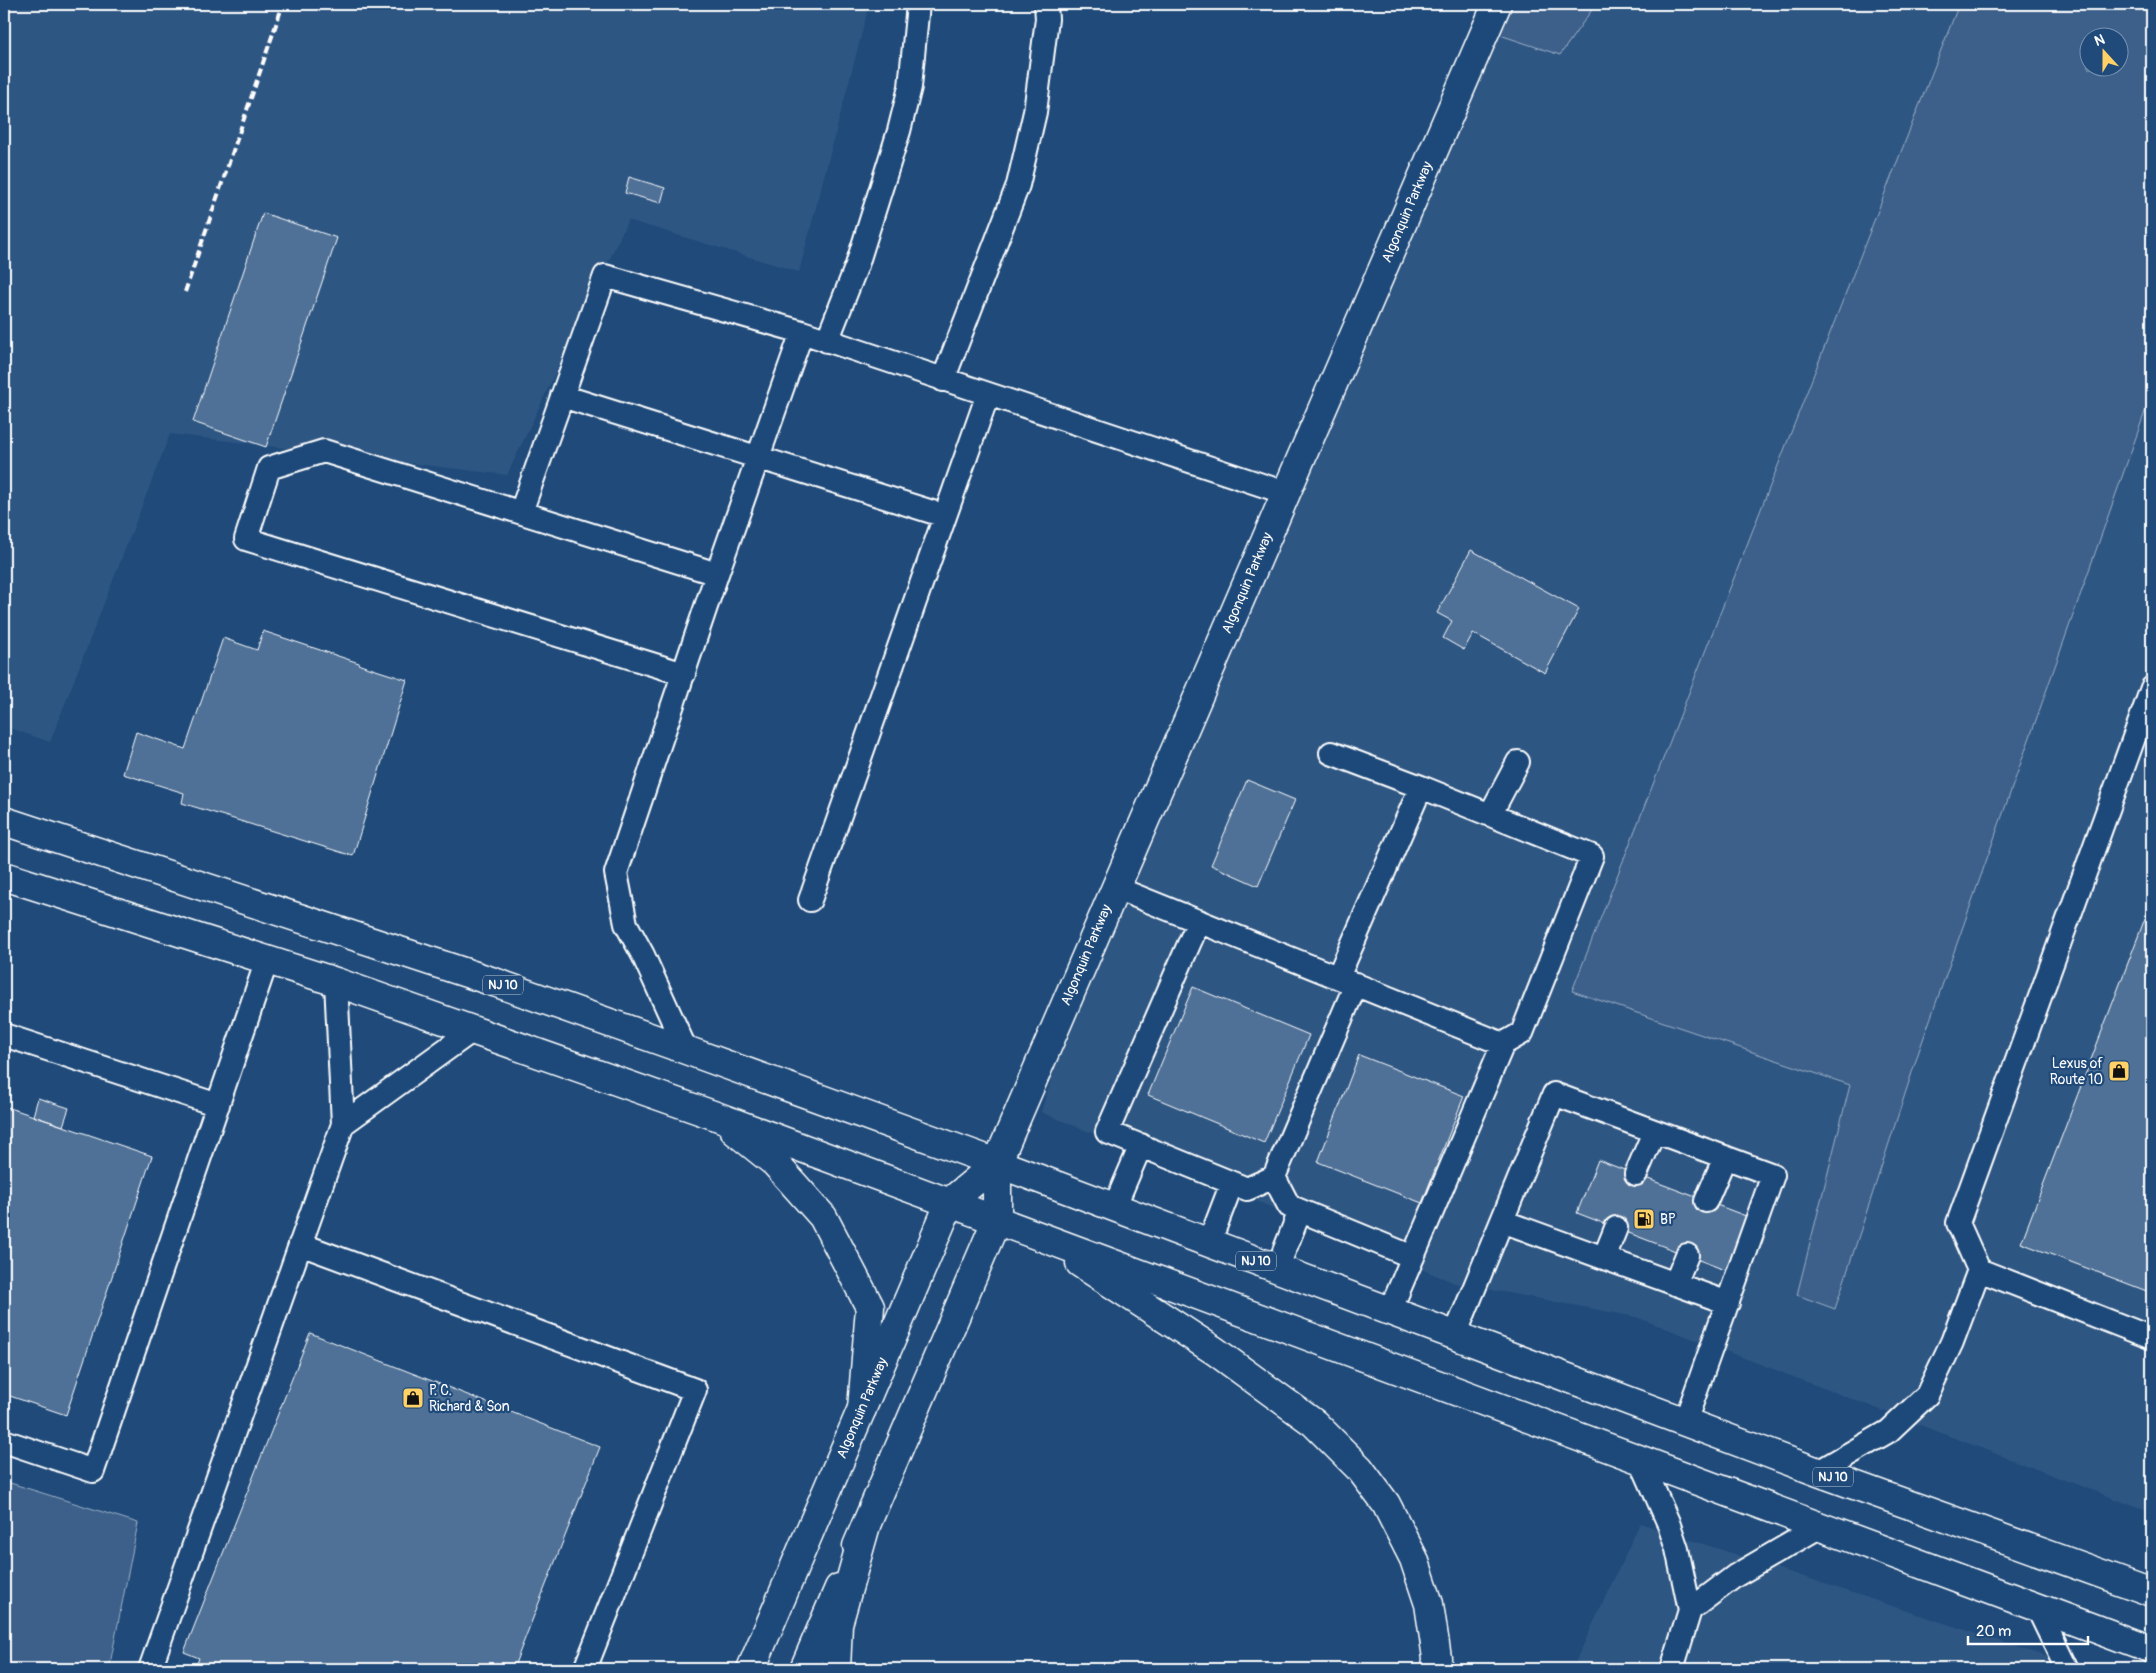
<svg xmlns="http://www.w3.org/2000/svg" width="2156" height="1673" viewBox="0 0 2156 1673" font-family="Pangolin,sans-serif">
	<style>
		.built { fill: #2e5683 }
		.green { fill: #3c618b; stroke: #9eb0c5; fill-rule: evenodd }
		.building { fill: #507197; stroke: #fff }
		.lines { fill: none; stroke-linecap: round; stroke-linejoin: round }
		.lane-casing { stroke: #fff; stroke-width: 26 }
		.secondary-casing { stroke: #fff; stroke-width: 31 }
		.primary-casing { stroke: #fff; stroke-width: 31 }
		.lane { stroke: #1f4a7a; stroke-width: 22 }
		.secondary { stroke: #1f4a7a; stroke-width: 28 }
		.primary { stroke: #1f4a7a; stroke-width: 28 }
		.rail { stroke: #fff; stroke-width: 4; stroke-dasharray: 8 4; stroke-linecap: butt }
		.labels { text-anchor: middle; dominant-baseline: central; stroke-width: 4.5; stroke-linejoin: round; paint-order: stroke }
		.shield { fill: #1f4a7a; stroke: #bcc9d7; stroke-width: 1 }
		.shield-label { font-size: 12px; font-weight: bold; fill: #fff }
		.street-label { font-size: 14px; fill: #fff; stroke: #1f4a7a }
		.poi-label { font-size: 14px; fill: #fff; stroke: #1f4a7a; text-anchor: start }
	</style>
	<rect width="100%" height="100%" fill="#1f4a7a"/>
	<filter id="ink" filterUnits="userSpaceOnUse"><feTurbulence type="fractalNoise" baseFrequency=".02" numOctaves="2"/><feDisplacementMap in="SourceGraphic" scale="10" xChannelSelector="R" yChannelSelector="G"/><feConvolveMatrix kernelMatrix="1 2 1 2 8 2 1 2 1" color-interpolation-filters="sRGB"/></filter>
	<g filter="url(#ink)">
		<path class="built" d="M 4,4 L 864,4 L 867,13 L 799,272 L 628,220 L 507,475 L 170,434 L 50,742 L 4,726 Z
			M 1596,4 L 1959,4 L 1572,990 L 1850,1085 L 1797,1295 L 1835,1309 L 1919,1051 L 2152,392 L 2152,1513 L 1636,1317 L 1455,1283 L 1041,1112 L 1128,838 L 1485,30 L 1559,55 Z
			M 1640,1523 L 2084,1669 L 1572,1669 Z"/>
		<path class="green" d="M 1497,4 L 1596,4 L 1560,55 L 1485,30 Z
			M 1959,4 L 2152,4 L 2152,392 L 1919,1051 L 1835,1309 L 1797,1295 L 1850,1085 L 1572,991 ZM 2088,38 L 2118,38 L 2118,68 L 2088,68 Z
			M 4,1481 L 138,1523 L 109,1669 L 4,1669 Z"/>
		<path class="building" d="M 629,177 L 665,188 L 661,203 L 625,193 Z
			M 263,213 L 337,238 L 266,447 L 193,422 Z
			M 1471,550 L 1579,609 L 1545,673 L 1473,633 L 1464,650 L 1443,638 L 1452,621 L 1437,613 Z
			M 263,631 L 359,663 L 360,665 L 407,680 L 353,856 L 182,803 L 184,793 L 123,774 L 136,732 L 185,749 L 223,638 L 257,650 Z
			M 1247,780 L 1295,800 L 1258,886 L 1211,865 Z
			M 2152,900 L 2152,1293 L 2021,1243 Z
			M 1193,987 L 1309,1035 L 1264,1143 L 1148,1095 Z
			M 1359,1055 L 1464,1096 L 1422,1203 L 1318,1162 Z
			M 38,1098 L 69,1108 L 63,1126 L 33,1116 Z
			M 4,1106 L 152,1156 L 66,1415 L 4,1394 Z
			M 1598,1160 L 1751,1218 L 1730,1272 L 1577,1213 Z
			M 310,1333 L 600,1447 L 513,1669 L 195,1669 L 199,1658 L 184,1652 Z"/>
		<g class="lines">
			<g class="lane-casing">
				<path id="lane" d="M 827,341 L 857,265 L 899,131 L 910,87 L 918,4
					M 943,380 L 1018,185 L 1035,112 L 1047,19 L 1046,4
					M 562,396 L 945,516
					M 521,512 L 605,276 L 802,332
					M 717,574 L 802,332 L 1286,493
					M 684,674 L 246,539 L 269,468 L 324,451 L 717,574 L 616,873 L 626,924 L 643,955 L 686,1050
					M 1331,753 L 1421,787
					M 1490,815 L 1518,762
					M 1116,888 L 1503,1044 L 1390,1311
					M 810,900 L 988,394
					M 1199,921 L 1107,1132 L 1247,1189 L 1274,1177 L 1289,1206 L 1413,1257
					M 1338,977 L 1421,787 L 1592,856 L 1522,1033 L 1503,1044
					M 4,1035 L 218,1105
					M 343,1124 L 473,1030
					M 1636,1174 L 1654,1132
					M 1274,1177 L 1356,984
					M 1706,1201 L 1725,1157
					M 1114,1208 L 1141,1145
					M 1502,1221 L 1728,1303
					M 1209,1243 L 1232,1183
					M 300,1244 L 695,1390 L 585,1669
					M 1604,1258 L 1616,1228
					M 1277,1269 L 1300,1211
					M 1979,1270 L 2152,1338
					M 1675,1284 L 1687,1255
					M 1455,1335 L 1554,1094 L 1773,1175 L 1685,1422
					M 4,1441 L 93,1471 L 267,960
					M 1641,1461 L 1668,1522 L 1677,1549 L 1690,1610 L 1672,1669
					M 1818,1472 L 1889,1431 L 1927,1395 L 1952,1342 L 1979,1270 L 1958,1223 L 2152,688
					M 2038,1609 L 2067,1669
					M 1690,1610 L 1735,1576 L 1819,1527
					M 150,1669 L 343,1124 L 336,982"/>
			</g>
			<g class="secondary-casing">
				<path id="secondary" d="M 857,1546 L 997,1219 L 997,1163 L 1497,4
					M 751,1669 L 950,1202 L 997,1163
					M 804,1669 L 839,1588"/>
			</g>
			<g class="primary-casing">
				<path id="primary" d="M 4,821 L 497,983 L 686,1050 L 997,1163 L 1818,1472 L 2152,1592
					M 4,876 L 336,982 L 716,1116 L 2152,1650
					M 735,1131 L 775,1163 L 823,1217 L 870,1307 L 862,1409
					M 1080,1263 L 1215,1351 L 1314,1423 L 1360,1469 L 1386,1504 L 1414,1559 L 1429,1604 L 1437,1658 L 1436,1669
					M 836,1669 L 838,1624 L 866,1525"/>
			</g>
			<use href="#lane" class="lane"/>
			<use href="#secondary" class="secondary"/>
			<use href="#primary" class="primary"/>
			<path class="rail" d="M 185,292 L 283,4"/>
		</g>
	</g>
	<defs>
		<g id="shop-square" transform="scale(1.125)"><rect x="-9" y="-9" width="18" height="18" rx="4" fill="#ffd166" stroke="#1f4a7a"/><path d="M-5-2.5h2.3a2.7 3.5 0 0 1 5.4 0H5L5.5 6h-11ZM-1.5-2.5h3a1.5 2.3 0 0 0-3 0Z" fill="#111"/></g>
		<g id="fuel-square" transform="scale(1.125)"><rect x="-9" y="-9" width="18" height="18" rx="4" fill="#ffd166" stroke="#1f4a7a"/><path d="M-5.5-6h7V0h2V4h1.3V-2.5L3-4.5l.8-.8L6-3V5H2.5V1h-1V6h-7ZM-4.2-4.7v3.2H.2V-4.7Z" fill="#111"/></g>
	</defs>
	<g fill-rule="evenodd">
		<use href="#shop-square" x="2119" y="1071"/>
		<use href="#fuel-square" x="1644" y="1219"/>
		<use href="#shop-square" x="413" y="1398"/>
	</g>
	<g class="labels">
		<g class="shield">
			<rect x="483" y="975.5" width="40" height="19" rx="4"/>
			<rect x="1236" y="1251.5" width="40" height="19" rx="4"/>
			<rect x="1813" y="1467.5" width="40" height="19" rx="4"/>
		</g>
		<g class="shield-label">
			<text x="503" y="985">NJ 10</text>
			<text x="1256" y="1261">NJ 10</text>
			<text x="1833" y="1477">NJ 10</text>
		</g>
		<g class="street-label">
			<text transform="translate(1407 212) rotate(-67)">Algonquin Parkway</text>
			<text transform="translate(1247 583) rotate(-67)">Algonquin Parkway</text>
			<text transform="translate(1086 955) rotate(-67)">Algonquin Parkway</text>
			<text transform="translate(862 1408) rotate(-67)">Algonquin Parkway</text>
		</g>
		<g class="poi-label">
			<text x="2103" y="1063" text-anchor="end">Lexus of<tspan x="2103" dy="16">Route 10</tspan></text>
			<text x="1660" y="1219">BP</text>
			<text x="429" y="1390">P. C.<tspan x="429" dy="16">Richard &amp; Son</tspan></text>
		</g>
	</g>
	<rect width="2156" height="1673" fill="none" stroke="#1f4a7a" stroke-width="20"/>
	<rect x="10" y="10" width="2136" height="1653" fill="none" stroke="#fff" stroke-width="2" filter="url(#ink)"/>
	<g transform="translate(2104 52) rotate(339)"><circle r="24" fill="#1f4a7a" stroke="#7992af"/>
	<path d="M0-4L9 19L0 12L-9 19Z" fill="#ffd166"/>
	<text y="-8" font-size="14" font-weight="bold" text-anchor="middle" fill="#ffffff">N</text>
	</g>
	<path d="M1968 1636v8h120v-8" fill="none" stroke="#ffffff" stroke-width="2.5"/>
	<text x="1976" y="1636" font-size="15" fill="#ffffff" stroke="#1f4a7a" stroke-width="4" paint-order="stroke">20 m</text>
</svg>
